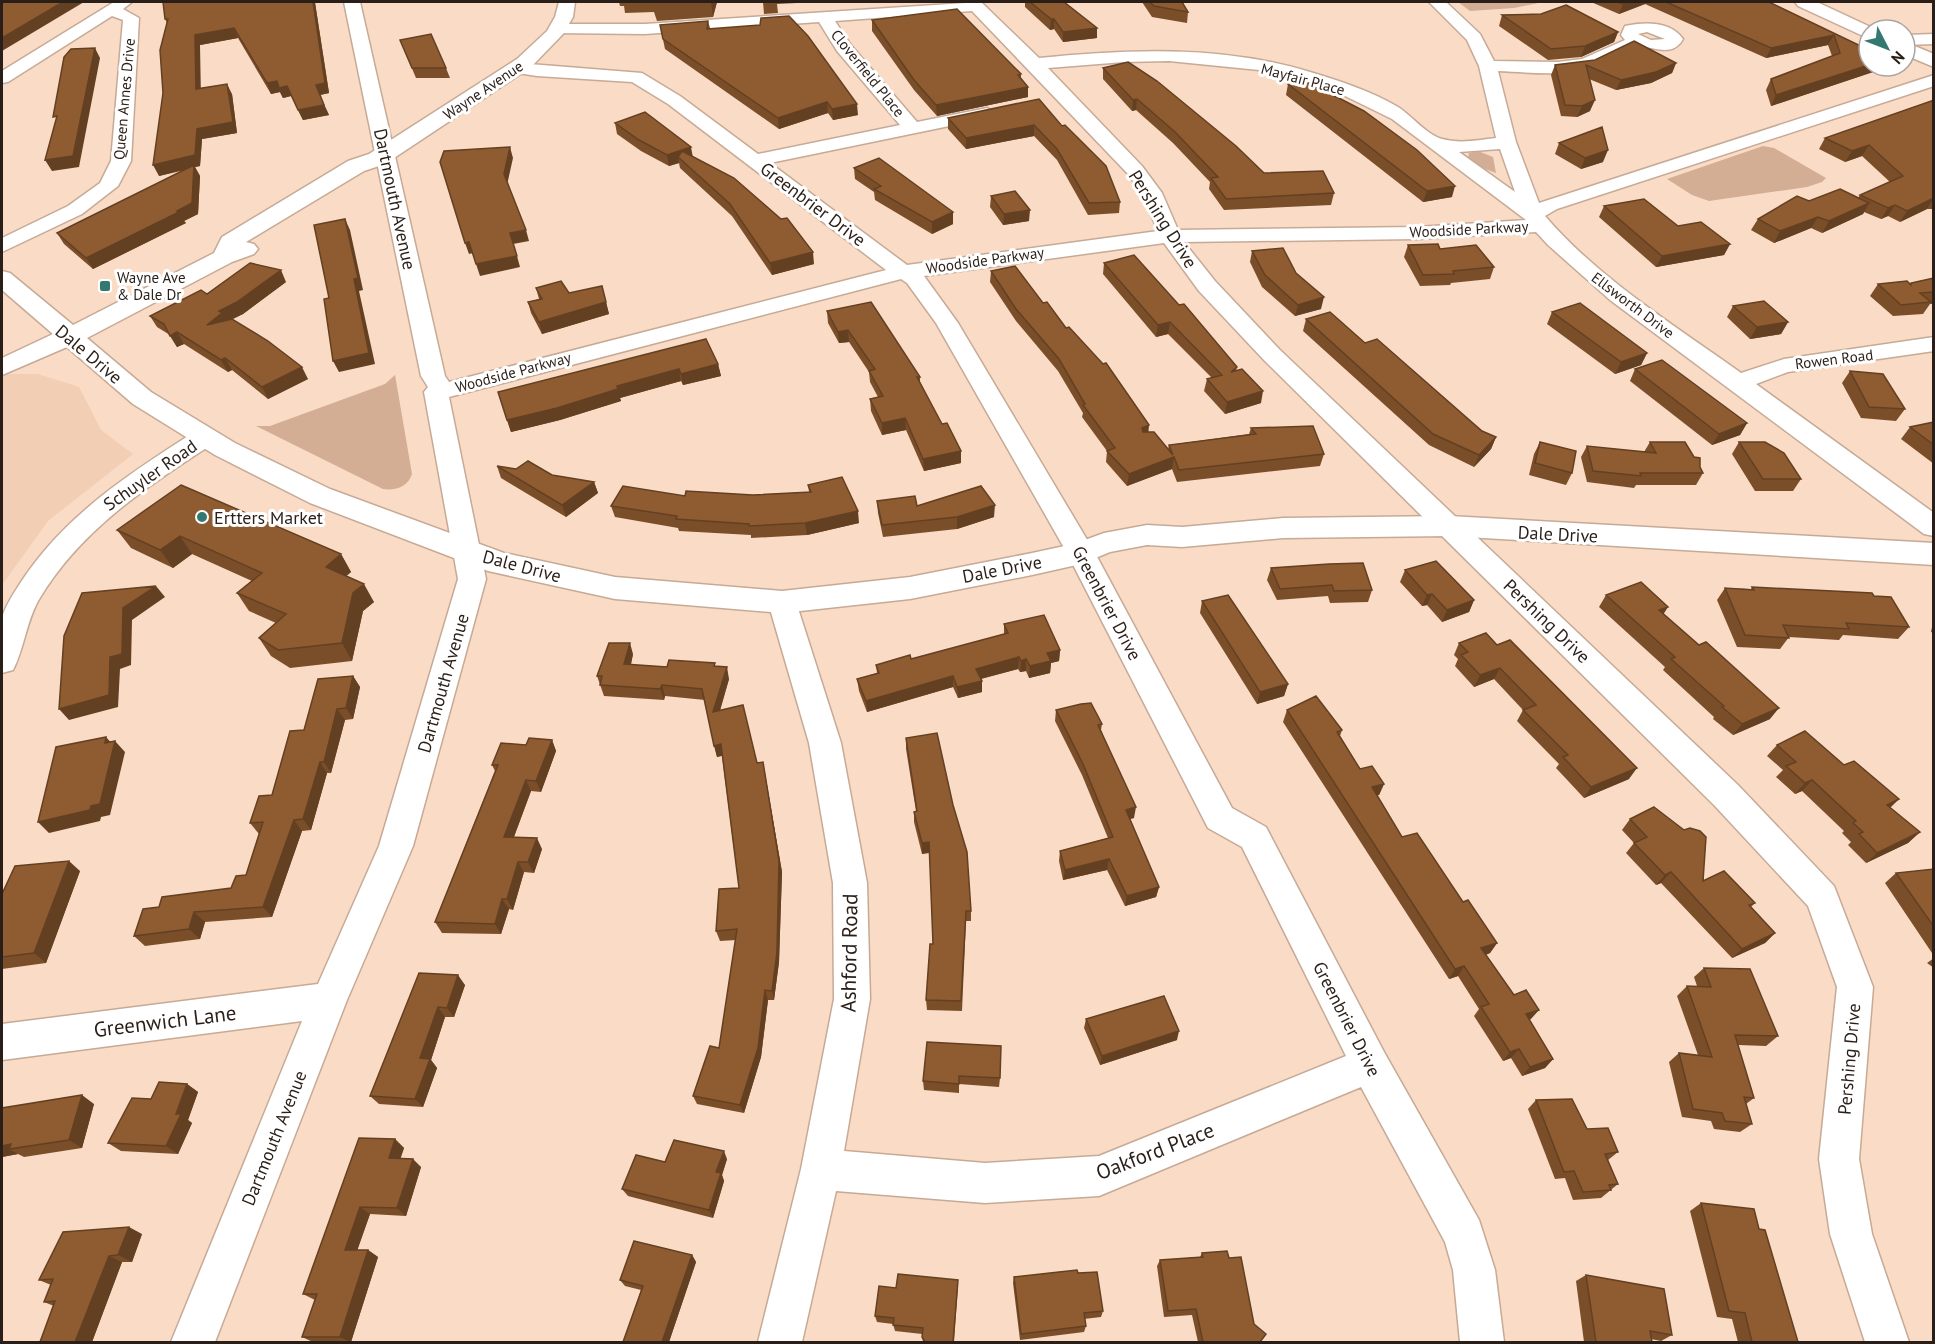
<svg xmlns="http://www.w3.org/2000/svg" width="1935" height="1344" viewBox="0 0 1935 1344" font-family="'PT Sans',sans-serif">
	<style>
		.built { fill: #f2ceb4 }
		.green { fill: #d3ae94 }
		.lines { fill: none; stroke-linecap: round; stroke-linejoin: round }
		.minor-casing { stroke: #c6aa96; stroke-width: 3 }
		.tertiary-casing { stroke: #c6aa96; stroke-width: 3 }
		.trunk-casing { stroke: #c6aa96; stroke-width: 3 }
		.minor { fill: #fff; fill-rule: evenodd }
		.tertiary { fill: #fff; fill-rule: evenodd }
		.trunk { fill: #fff; fill-rule: evenodd }
		.wall { fill: #7b4e2a }
		.shaded-wall { fill: #644022 }
		.building { fill: #8f5b31; stroke: #644022; stroke-width: 1.5 }
		.poi-dot { fill: #33796f; stroke: #fff; stroke-width: 2 }
		.labels { text-anchor: middle; dominant-baseline: central; stroke-width: 6; stroke-linejoin: round; paint-order: stroke }
		.far-street-label { font-size: 15px; fill: #2a1f18; stroke: #fff }
		.far-poi-label { font-size: 15px; fill: #2a1f18; stroke: #fff; text-anchor: start }
		.street-label { font-size: 18px; fill: #2a1f18; stroke: #fff }
		.poi-label { font-size: 18px; fill: #2a1f18; stroke: #fff; text-anchor: start }
		.near-street-label { font-size: 21px; fill: #2a1f18; stroke: #fff }
	</style>
	<rect width="100%" height="100%" fill="#f9dbc6"/>
	<path class="built" d="M 2,374 L 38,374 L 79,387 L 101,430 L 133,454 L 48,521 L 2,585 Z"/>
	<path class="green" d="M 1458,2 L 1543,2 L 1514,8 L 1470,11 Z
		M 1763,146 L 1774,148 L 1826,178 L 1822,182 L 1807,187 L 1709,201 L 1692,195 L 1667,179 Z
		M 1478,151 L 1493,157 L 1496,173 L 1477,166 L 1468,158 L 1469,153 Z
		M 395,375 L 412,474 C 408,487 395,491 383,489 L 256,426 L 270,426 L 385,384 Z"/>
	<g class="lines">
		<g class="minor-casing">
			<path id="minor" d="M 114,2 L 132,2 L 123,9 L 139,18 L 131,161 L 118,186 L 82,214 L 2,252 L 2,238 L 68,206 L 100,183 L 111,161 L 123,20 L 112,16 L 8,82 L 2,83 L 2,71 Z
				M 344,2 L 360,2 L 445,376 L 449,382 L 886,270 L 668,104 L 632,82 L 537,76 L 511,72 L 508,68 L 517,63 L 642,73 L 680,96 L 758,154 L 900,125 L 837,51 L 819,22 L 645,34 L 552,33 L 550,29 L 558,24 L 645,24 L 981,2 L 1039,58 C 1129,49 1222,45 1310,72 C 1340,81 1371,91 1398,107 C 1412,116 1427,135 1442,139 C 1460,144 1479,140 1496,138 L 1479,66 L 1467,40 L 1429,2 L 1446,2 L 1480,34 L 1494,61 L 1558,62 L 1582,59 L 1625,40 L 1621,35 L 1625,26 C 1645,22 1670,21 1683,39 C 1672,59 1652,45 1637,47 C 1621,49 1606,63 1590,68 C 1562,77 1527,72 1498,71 L 1516,142 L 1539,203 L 1934,75 L 1934,86 L 1557,209 L 1545,216 C 1599,279 1674,325 1741,373 L 1784,359 L 1934,337 L 1934,351 L 1788,372 L 1756,384 L 1934,513 L 1934,536 L 1924,534 L 1610,300 L 1548,245 L 1536,232 L 1417,239 L 1184,242 L 1215,281 L 1279,349 L 1738,785 L 1834,886 L 1873,987 L 1859,1159 L 1872,1234 L 1909,1342 L 1865,1342 L 1830,1234 L 1819,1159 L 1837,987 L 1808,906 L 1714,805 L 1263,359 L 1199,291 L 1164,243 L 924,276 L 958,323 L 1095,553 L 1232,808 L 1266,827 L 1384,1052 L 1479,1220 L 1495,1270 L 1504,1342 L 1460,1342 L 1453,1270 L 1445,1242 L 1361,1087 L 1099,1196 L 985,1203 L 836,1191 L 802,1342 L 758,1342 L 801,1169 L 834,999 L 833,883 L 809,743 L 768,602 L 772,595 L 782,592 L 792,595 L 796,602 L 841,743 L 867,883 L 870,999 L 844,1151 L 985,1163 L 1099,1156 L 1346,1056 L 1242,847 L 1208,828 L 1067,553 L 936,323 L 907,283 L 901,279 L 449,397 L 486,579 L 413,846 L 347,1000 L 215,1342 L 171,1342 L 302,1021 L 2,1060 L 2,1024 L 318,984 L 379,846 L 458,579 L 424,392 L 428,387 L 421,376 ZM 972,11 L 1128,174 L 1142,194 L 1158,231 L 907,265 L 770,163 L 993,117 L 996,113 L 987,108 L 917,122 L 850,44 L 835,21 ZM 1647,32 L 1665,39 L 1651,40 L 1638,34 ZM 1169,61 L 1259,70 L 1339,93 L 1392,119 L 1526,220 L 1417,227 L 1178,230 L 1162,193 L 1142,166 L 1048,68 L 1124,62 ZM 1500,149 L 1515,192 L 1459,152 Z
				M 1934,34 L 1934,44 L 1905,45 L 1905,35 Z
				M 205,429 L 214,431 L 218,437 L 214,443 C 147,486 79,531 38,601 C 26,623 24,649 13,670 L 2,673 C 2,656 0,635 2,618 C 5,606 14,593 21,582 C 65,515 130,473 196,431 Z"/>
		</g>
		<g class="tertiary-casing">
			<path id="tertiary" d="M 559,2 L 575,2 L 573,17 L 563,34 L 531,67 L 385,164 L 364,171 L 246,242 L 254,244 L 258,249 L 254,254 L 232,262 L 87,338 L 151,392 L 235,443 L 330,489 L 504,553 L 615,577 L 782,591 L 910,577 L 1032,553 L 1074,544 L 1104,533 L 1147,525 L 1182,527 L 1283,518 L 1449,516 L 1934,543 L 1934,565 L 1449,536 L 1283,538 L 1182,547 L 1147,545 L 1110,552 L 1081,564 L 1032,575 L 910,599 L 782,613 L 615,599 L 488,571 L 310,503 L 215,455 L 133,404 L 67,347 L 2,375 L 2,358 L 53,334 L 2,290 L 2,271 L 10,273 L 73,325 L 214,253 L 222,237 L 348,161 L 369,154 L 517,59 L 547,31 L 555,17 Z"/>
		</g>
		<g class="trunk-casing">
			<path id="trunk" d="M 1795,2 L 1817,2 L 1877,30 L 1869,30 L 1869,37 L 1863,36 L 1798,6 Z
				M 1905,42 L 1934,54 L 1934,67 L 1905,55 Z"/>
		</g>
		<use href="#minor" class="minor"/>
		<use href="#tertiary" class="tertiary"/>
		<use href="#trunk" class="trunk"/>
	</g>
	<path class="wall" d="M 163,2 L 315,2 L 329,93 L 320,95 L 329,115 L 303,120 L 291,96 L 283,98 L 280,92 L 271,94 L 238,38 L 200,45 L 200,88 L 232,94 L 237,133 L 202,139 L 200,166 L 195,167 L 200,176 L 198,214 L 184,221 L 186,223 L 93,269 L 64,244 L 57,233 L 185,170 L 159,176 L 167,23 L 165,19 Z
		M 619,2 L 717,2 L 713,17 L 657,21 L 654,12 L 625,13 L 624,6 L 620,6 Z
		M 763,2 L 817,2 L 777,4 L 778,13 L 764,14 Z
		M 1025,2 L 1064,2 L 1097,28 L 1097,38 L 1063,42 L 1054,29 L 1050,30 L 1025,7 Z
		M 1142,2 L 1182,2 L 1188,12 L 1187,23 L 1152,17 Z
		M 1591,2 L 1769,2 L 1869,50 L 1869,66 L 1884,66 L 1882,69 L 1771,106 L 1766,90 L 1771,79 L 1832,56 L 1828,45 L 1766,58 L 1645,4 L 1619,14 Z
		M 1502,15 L 1618,32 L 1614,42 L 1581,57 L 1548,60 L 1499,26 Z
		M 872,20 L 1021,74 L 1021,78 L 1028,87 L 1028,97 L 937,116 L 914,90 L 872,31 Z
		M 708,21 L 710,28 L 858,115 L 833,120 L 828,113 L 779,129 L 665,49 L 660,25 Z
		M 400,40 L 446,68 L 450,78 L 416,78 Z
		M 1676,63 L 1672,73 L 1651,83 L 1616,90 L 1589,79 L 1590,111 L 1577,117 L 1561,116 L 1551,75 L 1555,65 Z
		M 1103,68 L 1264,173 L 1334,193 L 1331,205 L 1224,210 L 1209,189 L 1210,182 L 1173,143 L 1136,110 L 1132,111 L 1103,79 Z
		M 1288,84 L 1452,197 L 1423,202 L 1286,95 Z
		M 1934,100 L 1934,209 L 1927,209 L 1900,222 L 1888,216 L 1881,219 L 1864,212 L 1863,214 L 1822,233 L 1811,228 L 1774,243 L 1751,230 L 1758,219 L 1809,201 L 1858,198 L 1860,195 L 1890,182 L 1862,156 L 1845,162 L 1819,149 L 1825,138 Z
		M 948,118 L 1062,126 L 1120,202 L 1119,213 L 1088,215 L 1057,160 L 1034,136 L 966,149 L 948,129 Z
		M 615,123 L 693,157 L 814,264 L 772,275 L 732,216 L 680,168 L 679,163 L 669,166 L 641,151 L 617,134 Z
		M 1559,143 L 1603,162 L 1581,169 L 1555,154 Z
		M 854,168 L 953,212 L 953,224 L 932,234 L 875,200 L 874,192 L 855,179 Z
		M 991,196 L 1029,221 L 1003,225 L 990,207 Z
		M 1604,206 L 1678,226 L 1730,244 L 1724,255 L 1656,267 L 1599,217 Z
		M 1408,245 L 1440,249 L 1494,267 L 1490,279 L 1451,283 L 1450,285 L 1420,286 L 1404,257 Z
		M 1252,251 L 1296,273 L 1321,309 L 1295,316 L 1262,287 L 1250,262 Z
		M 1104,263 L 1179,305 L 1237,367 L 1236,371 L 1261,403 L 1225,414 L 1204,391 L 1207,379 L 1212,378 L 1168,334 L 1156,337 L 1103,274 Z
		M 991,271 L 1043,303 L 1066,328 L 1148,432 L 1168,449 L 1169,445 L 1249,434 L 1251,428 L 1324,454 L 1320,466 L 1177,482 L 1172,469 L 1127,486 L 1106,462 L 1107,451 L 1082,417 L 1083,413 L 1058,371 L 1016,321 L 990,282 Z
		M 1934,278 L 1934,304 L 1930,304 L 1923,314 L 1893,316 L 1870,296 L 1878,284 L 1910,284 L 1911,283 Z
		M 286,282 L 243,314 L 232,319 L 308,379 L 268,399 L 232,370 L 228,372 L 184,344 L 177,347 L 170,335 L 157,327 L 150,316 L 207,294 Z
		M 602,286 L 609,314 L 542,334 L 531,313 L 528,302 L 539,299 L 536,288 L 569,293 Z
		M 1733,306 L 1788,322 L 1781,334 L 1750,339 L 1727,317 Z
		M 827,311 L 920,377 L 920,382 L 961,463 L 924,471 L 906,430 L 882,435 L 871,411 L 870,399 L 878,397 L 870,382 L 869,372 L 849,342 L 839,343 L 828,323 Z
		M 1552,312 L 1647,353 L 1641,365 L 1615,374 L 1547,324 Z
		M 1306,319 L 1482,431 L 1496,437 L 1491,449 L 1474,467 L 1429,445 L 1303,331 Z
		M 718,364 L 721,376 L 683,385 L 681,381 L 620,398 L 621,401 L 560,420 L 511,432 L 498,392 Z
		M 1635,369 L 1747,423 L 1740,435 L 1712,445 L 1630,381 Z
		M 1850,371 L 1905,409 L 1896,421 L 1861,418 L 1842,383 Z
		M 1934,422 L 1934,464 L 1901,439 L 1910,427 Z
		M 1540,442 L 1572,473 L 1566,485 L 1529,475 L 1534,454 Z
		M 1650,442 L 1700,467 L 1703,473 L 1696,485 L 1636,485 L 1634,488 L 1587,482 L 1581,457 L 1587,446 L 1644,452 Z
		M 1739,442 L 1801,479 L 1793,491 L 1755,491 L 1732,454 Z
		M 497,466 L 594,482 L 598,493 L 566,517 L 501,478 Z
		M 808,485 L 859,523 L 807,535 L 751,538 L 751,535 L 679,531 L 678,528 L 615,517 L 611,506 L 685,496 L 753,495 L 809,492 Z
		M 877,501 L 917,506 L 994,517 L 957,529 L 883,537 L 878,513 Z
		M 117,530 L 341,554 L 351,572 L 346,576 L 374,602 L 363,611 L 352,661 L 290,668 L 271,656 L 259,638 L 276,623 L 249,611 L 237,593 L 252,581 L 192,554 L 173,568 L 131,548 Z
		M 1271,568 L 1372,590 L 1368,602 L 1330,603 L 1328,596 L 1277,600 L 1267,580 Z
		M 1405,570 L 1474,600 L 1469,612 L 1442,622 L 1427,605 L 1422,606 L 1400,582 Z
		M 1752,587 L 1874,596 L 1909,627 L 1898,639 L 1843,635 L 1839,640 L 1789,637 L 1780,649 L 1737,647 L 1717,600 L 1725,588 L 1751,589 Z
		M 1606,595 L 1663,614 L 1770,719 L 1733,735 L 1713,719 L 1714,717 L 1663,670 L 1665,667 L 1599,607 Z
		M 1202,601 L 1288,684 L 1284,696 L 1257,704 L 1200,613 Z
		M 1934,617 L 1934,633 L 1931,632 Z
		M 1004,624 L 1060,650 L 1059,661 L 1051,663 L 1050,673 L 1029,678 L 1026,671 L 1020,672 L 1018,669 L 981,679 L 982,681 L 982,692 L 958,698 L 953,687 L 867,712 L 859,691 L 857,679 L 877,673 L 876,665 L 911,659 L 1004,635 Z
		M 1459,643 L 1497,645 L 1629,779 L 1584,798 L 1556,768 L 1559,764 L 1517,721 L 1523,710 L 1494,679 L 1474,687 L 1455,666 L 1458,659 L 1454,655 Z
		M 633,654 L 631,665 L 667,667 L 716,666 L 729,679 L 720,711 L 757,763 L 765,773 L 782,872 L 779,962 L 774,1000 L 768,1000 L 761,1057 L 744,1113 L 697,1104 L 693,1096 L 719,1048 L 736,940 L 720,941 L 716,931 L 739,888 L 722,756 L 717,757 L 705,700 L 665,696 L 664,700 L 604,696 L 597,676 Z
		M 353,676 L 360,687 L 353,719 L 345,720 L 331,773 L 327,773 L 311,830 L 302,831 L 272,917 L 205,922 L 200,939 L 145,946 L 134,936 L 159,907 L 231,888 L 246,875 L 259,834 L 250,823 L 272,795 L 304,730 Z
		M 1056,710 L 1102,724 L 1101,730 L 1134,818 L 1130,819 L 1159,887 L 1156,897 L 1125,906 L 1107,870 L 1063,880 L 1059,861 L 1060,851 L 1108,838 L 1082,775 L 1055,721 Z
		M 1287,710 L 1342,730 L 1340,736 L 1360,769 L 1384,784 L 1379,795 L 1377,795 L 1402,837 L 1463,902 L 1497,943 L 1490,953 L 1486,955 L 1531,1019 L 1529,1020 L 1553,1059 L 1545,1068 L 1522,1076 L 1511,1058 L 1503,1061 L 1474,1016 L 1479,1009 L 1458,976 L 1449,979 L 1283,722 Z
		M 906,738 L 971,911 L 971,921 L 966,921 L 962,1011 L 927,1010 L 926,1000 L 933,944 L 930,853 L 922,854 L 914,822 L 914,812 L 916,811 L 906,749 Z
		M 552,740 L 556,751 L 541,792 L 531,791 L 514,837 L 542,849 L 534,873 L 524,872 L 513,910 L 509,909 L 501,934 L 442,933 L 435,922 L 495,771 L 492,765 L 526,745 Z
		M 1777,745 L 1844,765 L 1899,799 L 1890,808 L 1920,832 L 1908,843 L 1866,863 L 1848,845 L 1851,842 L 1842,833 L 1844,831 L 1802,791 L 1795,794 L 1776,777 L 1783,770 L 1767,756 Z
		M 1630,819 L 1703,881 L 1755,903 L 1751,907 L 1775,933 L 1765,943 L 1732,958 L 1661,883 L 1656,885 L 1626,853 L 1634,843 L 1622,830 Z
		M 1934,869 L 1934,956 L 1885,883 L 1896,873 Z
		M 80,871 L 46,963 L 2,969 L 2,894 Z
		M 1934,958 L 1934,968 L 1927,963 Z
		M 1704,968 L 1778,1036 L 1766,1046 L 1738,1045 L 1754,1098 L 1746,1104 L 1752,1124 L 1740,1132 L 1714,1129 L 1711,1121 L 1682,1117 L 1669,1062 L 1679,1053 L 1698,1055 L 1677,996 L 1687,986 L 1697,986 L 1694,977 Z
		M 419,973 L 465,985 L 454,1017 L 445,1017 L 431,1060 L 437,1068 L 423,1107 L 379,1104 L 370,1096 Z
		M 1086,1019 L 1177,1040 L 1100,1065 L 1084,1028 Z
		M 927,1042 L 1000,1078 L 999,1087 L 959,1084 L 959,1093 L 924,1090 L 923,1081 Z
		M 187,1084 L 198,1092 L 188,1120 L 192,1123 L 178,1154 L 121,1151 L 108,1143 L 151,1099 Z
		M 1536,1100 L 1587,1129 L 1618,1152 L 1608,1160 L 1618,1184 L 1601,1198 L 1573,1200 L 1565,1178 L 1555,1179 L 1528,1109 Z
		M 94,1104 L 82,1148 L 24,1157 L 18,1154 L 2,1157 L 2,1108 Z
		M 395,1139 L 404,1148 L 400,1159 L 421,1167 L 406,1216 L 370,1214 L 357,1250 L 368,1250 L 378,1257 L 351,1342 L 313,1342 L 302,1337 L 315,1300 L 303,1294 Z
		M 727,1159 L 722,1175 L 724,1181 L 713,1218 L 628,1196 L 622,1189 L 665,1162 Z
		M 1701,1203 L 1759,1229 L 1798,1342 L 1738,1342 L 1732,1319 L 1717,1317 L 1690,1211 Z
		M 142,1234 L 132,1262 L 122,1262 L 92,1342 L 40,1342 L 54,1306 L 44,1302 L 51,1285 L 39,1280 Z
		M 1202,1253 L 1229,1258 L 1260,1342 L 1198,1342 L 1192,1315 L 1164,1317 L 1157,1266 L 1160,1260 L 1200,1257 Z
		M 692,1255 L 696,1262 L 669,1342 L 623,1342 L 641,1290 L 625,1286 L 620,1280 Z
		M 1078,1273 L 1103,1311 L 1101,1317 L 1084,1319 L 1086,1326 L 1084,1332 L 1020,1340 L 1013,1283 L 1014,1277 Z
		M 1586,1275 L 1672,1335 L 1661,1341 L 1651,1339 L 1652,1342 L 1584,1342 L 1576,1281 Z
		M 958,1286 L 954,1342 L 923,1342 L 922,1334 L 895,1331 L 893,1324 L 877,1322 L 875,1316 L 896,1288 Z"/>
	<path class="shaded-wall" d="M 63,2 L 84,2 L 2,51 L 2,38 Z
		M 313,2 L 315,2 L 315,3 L 329,93 L 320,95 L 316,85 Z
		M 711,2 L 717,2 L 713,17 Z
		M 1629,2 L 1646,2 L 1645,4 L 1619,14 L 1623,4 Z
		M 1051,19 L 1054,19 L 1054,29 L 1050,30 Z
		M 234,28 L 238,38 L 200,45 L 201,99 L 196,89 L 195,35 Z
		M 1097,28 L 1097,38 L 1063,42 L 1063,32 Z
		M 1618,32 L 1614,42 L 1581,57 L 1585,46 Z
		M 1834,35 L 1828,45 L 1766,58 L 1771,48 Z
		M 95,48 L 100,58 L 79,167 L 52,171 L 45,160 Z
		M 1676,63 L 1672,73 L 1651,83 L 1616,90 L 1621,80 Z
		M 1869,65 L 1869,66 L 1884,66 L 1882,69 L 1771,106 L 1776,95 Z
		M 277,81 L 287,86 L 291,96 L 283,98 L 280,92 L 271,94 L 267,83 Z
		M 227,84 L 232,94 L 237,133 L 202,139 L 200,166 L 195,167 L 200,176 L 198,214 L 184,221 L 186,223 L 93,269 L 86,258 L 177,211 L 194,167 L 159,176 L 153,165 L 197,129 Z
		M 1028,87 L 1028,97 L 937,116 L 936,105 Z
		M 1137,99 L 1136,110 L 1132,111 L 1133,100 Z
		M 1595,100 L 1590,111 L 1577,117 L 1582,106 Z
		M 827,102 L 828,113 L 779,129 L 778,118 Z
		M 857,104 L 858,115 L 833,120 L 832,109 Z
		M 324,105 L 329,115 L 303,120 L 298,110 Z
		M 1034,125 L 1034,136 L 966,149 L 966,138 Z
		M 1869,145 L 1862,156 L 1845,162 L 1852,151 Z
		M 510,147 L 513,158 L 507,185 L 504,174 Z
		M 691,147 L 693,158 L 678,157 L 679,163 L 669,166 L 667,155 Z
		M 1608,150 L 1603,162 L 1581,169 L 1585,158 Z
		M 1455,186 L 1452,197 L 1423,202 L 1427,191 Z
		M 1934,198 L 1927,209 L 1900,222 L 1907,211 Z
		M 1869,203 L 1863,214 L 1822,233 L 1829,221 Z
		M 1895,205 L 1888,216 L 1881,219 L 1888,208 Z
		M 1030,210 L 1029,221 L 1003,225 L 1004,214 Z
		M 953,212 L 953,224 L 932,234 L 932,222 Z
		M 1818,217 L 1811,228 L 1774,243 L 1780,231 Z
		M 345,219 L 350,230 L 363,290 L 359,291 L 375,364 L 339,372 L 333,361 L 354,279 Z
		M 526,230 L 529,241 L 513,244 L 510,233 Z
		M 469,242 L 473,253 L 469,254 L 465,243 Z
		M 1730,244 L 1724,255 L 1656,267 L 1662,256 Z
		M 813,252 L 814,264 L 772,275 L 770,263 Z
		M 517,256 L 520,267 L 480,276 L 476,264 Z
		M 281,270 L 286,282 L 243,314 L 227,322 L 207,325 L 219,311 Z
		M 1324,297 L 1321,309 L 1295,316 L 1298,305 Z
		M 606,302 L 609,314 L 542,334 L 539,322 Z
		M 1170,322 L 1168,334 L 1156,337 L 1158,325 Z
		M 1788,322 L 1781,334 L 1750,339 L 1757,327 Z
		M 848,330 L 849,342 L 839,343 L 838,332 Z
		M 177,332 L 184,344 L 177,347 L 170,336 Z
		M 1647,353 L 1641,365 L 1615,374 L 1621,362 Z
		M 225,358 L 232,370 L 228,372 L 221,360 Z
		M 718,364 L 721,376 L 683,385 L 681,374 Z
		M 302,367 L 308,379 L 268,399 L 262,387 Z
		M 679,369 L 681,381 L 620,398 L 621,401 L 560,420 L 511,432 L 507,420 L 617,386 Z
		M 1263,391 L 1261,403 L 1225,414 L 1227,402 Z
		M 905,418 L 906,430 L 882,435 L 882,423 Z
		M 1747,423 L 1740,435 L 1712,445 L 1719,434 Z
		M 1149,425 L 1148,437 L 1140,439 L 1142,428 Z
		M 1496,437 L 1491,449 L 1474,467 L 1479,455 Z
		M 961,451 L 961,463 L 924,471 L 923,459 Z
		M 1174,457 L 1172,469 L 1127,486 L 1129,474 Z
		M 594,482 L 598,493 L 566,517 L 562,505 Z
		M 995,505 L 994,517 L 957,529 L 957,517 Z
		M 858,511 L 859,523 L 807,535 L 805,523 Z
		M 180,536 L 192,554 L 173,568 L 160,550 Z
		M 341,554 L 351,572 L 336,585 L 326,567 Z
		M 364,584 L 374,602 L 363,611 L 352,661 L 342,643 L 353,593 Z
		M 156,586 L 165,597 L 132,620 L 131,665 L 120,669 L 118,707 L 69,720 L 59,709 L 123,608 Z
		M 1432,594 L 1427,605 L 1422,606 L 1427,595 Z
		M 1474,600 L 1469,612 L 1442,622 L 1447,610 Z
		M 1668,607 L 1661,618 L 1659,610 Z
		M 630,643 L 633,654 L 628,676 L 624,664 Z
		M 1060,650 L 1059,661 L 1051,663 L 1050,673 L 1029,678 L 1030,666 L 1047,653 Z
		M 1019,657 L 1018,669 L 976,680 L 976,669 Z
		M 1026,659 L 1026,671 L 1020,672 L 1021,661 Z
		M 727,667 L 729,679 L 716,723 L 713,712 Z
		M 1500,668 L 1494,679 L 1474,687 L 1480,675 Z
		M 353,676 L 360,687 L 353,719 L 346,708 Z
		M 953,676 L 953,687 L 867,712 L 866,701 Z
		M 982,681 L 982,692 L 958,698 L 957,687 Z
		M 1288,684 L 1284,696 L 1257,704 L 1260,692 Z
		M 662,685 L 665,696 L 664,700 L 660,689 Z
		M 1779,708 L 1770,719 L 1733,735 L 1742,724 Z
		M 337,709 L 345,720 L 331,773 L 324,762 Z
		M 106,737 L 114,746 L 115,741 L 125,752 L 110,815 L 101,817 L 100,821 L 49,833 L 38,822 L 105,743 Z
		M 552,740 L 556,751 L 541,792 L 536,781 Z
		M 721,744 L 724,755 L 717,757 L 714,746 Z
		M 320,762 L 327,773 L 311,830 L 303,819 Z
		M 763,762 L 782,872 L 779,962 L 774,1000 L 772,991 Z
		M 1637,768 L 1629,779 L 1584,798 L 1591,787 Z
		M 526,780 L 531,791 L 510,847 L 504,837 Z
		M 1812,780 L 1802,791 L 1795,794 L 1805,783 Z
		M 1384,784 L 1379,795 L 1367,798 L 1372,787 Z
		M 1899,799 L 1887,810 L 1887,805 Z
		M 1136,807 L 1134,818 L 1124,820 L 1126,810 Z
		M 294,820 L 302,831 L 272,917 L 263,907 Z
		M 1920,832 L 1908,843 L 1866,863 L 1877,853 Z
		M 537,838 L 542,849 L 534,873 L 528,862 Z
		M 929,842 L 930,852 L 922,854 L 922,843 Z
		M 1109,859 L 1107,870 L 1063,880 L 1065,870 Z
		M 69,861 L 80,871 L 46,963 L 34,953 Z
		M 518,862 L 524,872 L 513,910 L 507,899 Z
		M 1671,872 L 1661,883 L 1656,885 L 1665,875 Z
		M 1159,887 L 1156,897 L 1125,906 L 1127,896 Z
		M 502,899 L 509,909 L 501,934 L 495,924 Z
		M 194,912 L 205,922 L 200,939 L 189,929 Z
		M 1775,933 L 1765,943 L 1732,958 L 1742,949 Z
		M 1497,943 L 1490,953 L 1474,958 L 1481,948 Z
		M 1464,966 L 1458,976 L 1449,979 L 1455,969 Z
		M 458,975 L 465,985 L 454,1017 L 447,1008 Z
		M 765,990 L 768,1000 L 761,1057 L 744,1113 L 740,1105 Z
		M 438,1007 L 445,1017 L 431,1060 L 437,1068 L 423,1107 L 415,1099 L 420,1058 Z
		M 1539,1010 L 1531,1019 L 1518,1024 L 1526,1014 Z
		M 1179,1031 L 1177,1040 L 1100,1065 L 1102,1056 Z
		M 1519,1049 L 1511,1058 L 1503,1061 L 1510,1052 Z
		M 1553,1059 L 1545,1068 L 1522,1076 L 1530,1067 Z
		M 187,1084 L 198,1092 L 188,1120 L 192,1123 L 178,1154 L 166,1146 L 176,1114 Z
		M 82,1095 L 94,1104 L 82,1148 L 69,1140 Z
		M 395,1139 L 404,1148 L 398,1166 L 389,1158 Z
		M 11,1144 L 9,1149 L 18,1154 L 2,1157 L 2,1146 Z
		M 724,1151 L 727,1159 L 722,1175 L 724,1181 L 713,1218 L 709,1210 L 716,1172 Z
		M 413,1159 L 421,1167 L 406,1216 L 397,1208 Z
		M 360,1207 L 370,1214 L 355,1257 L 345,1250 Z
		M 129,1227 L 142,1234 L 132,1262 L 118,1255 Z
		M 368,1250 L 378,1257 L 351,1342 L 350,1342 L 340,1337 Z
		M 692,1255 L 696,1262 L 669,1342 L 662,1342 Z
		M 109,1256 L 122,1262 L 92,1342 L 75,1342 Z"/>
	<path class="building" d="M 2,2 L 63,2 L 2,38 Z
		M 163,2 L 313,2 L 325,83 L 316,85 L 324,105 L 298,110 L 287,86 L 279,88 L 277,81 L 267,83 L 234,28 L 195,35 L 196,89 L 227,84 L 233,122 L 197,129 L 195,155 L 153,165 L 163,93 L 160,50 L 168,19 L 165,19 Z
		M 1030,2 L 1064,2 L 1097,28 L 1063,32 L 1054,19 L 1051,19 Z
		M 1150,2 L 1182,2 L 1188,12 L 1154,6 Z
		M 1617,2 L 1629,2 L 1623,4 Z
		M 1666,2 L 1769,2 L 1869,50 L 1869,65 L 1776,95 L 1771,79 L 1840,53 L 1834,35 L 1771,48 Z
		M 1566,5 L 1618,32 L 1585,46 L 1551,49 L 1502,15 L 1541,14 Z
		M 957,9 L 1021,74 L 1018,75 L 1028,87 L 936,105 L 914,80 L 872,20 Z
		M 789,16 L 808,36 L 857,104 L 832,109 L 827,102 L 778,118 L 663,39 L 660,25 L 708,21 L 707,29 L 760,25 L 761,18 Z
		M 431,34 L 446,68 L 412,68 L 400,40 Z
		M 1634,41 L 1676,63 L 1656,72 L 1621,80 L 1586,65 L 1595,100 L 1582,106 L 1565,105 L 1555,65 L 1595,60 Z
		M 95,48 L 73,156 L 45,160 L 57,116 L 53,117 L 64,57 L 71,49 Z
		M 1128,62 L 1157,81 L 1236,146 L 1264,173 L 1323,171 L 1334,193 L 1226,199 L 1211,178 L 1218,177 L 1175,132 L 1137,99 L 1133,100 L 1103,68 Z
		M 1294,75 L 1364,111 L 1417,150 L 1455,186 L 1427,191 L 1288,84 Z
		M 1039,99 L 1062,126 L 1065,125 L 1106,166 L 1120,202 L 1089,203 L 1057,149 L 1034,125 L 966,138 L 948,118 Z
		M 1934,100 L 1934,198 L 1907,211 L 1895,205 L 1888,208 L 1860,195 L 1903,176 L 1869,145 L 1852,151 L 1825,138 Z
		M 645,112 L 691,147 L 667,155 L 639,140 L 615,123 Z
		M 1602,127 L 1608,150 L 1585,158 L 1559,143 Z
		M 510,147 L 504,174 L 526,230 L 510,233 L 517,256 L 476,264 L 469,242 L 465,243 L 440,162 L 444,151 Z
		M 682,151 L 734,178 L 781,219 L 787,218 L 813,252 L 770,263 L 730,204 L 678,157 Z
		M 879,158 L 953,212 L 932,222 L 874,189 L 881,186 L 854,168 Z
		M 194,165 L 192,203 L 177,211 L 179,212 L 86,258 L 57,233 Z
		M 1840,189 L 1869,203 L 1829,221 L 1818,217 L 1780,231 L 1758,219 L 1797,196 L 1809,201 Z
		M 1015,191 L 1030,210 L 1004,214 L 991,196 Z
		M 1644,199 L 1678,226 L 1701,222 L 1730,244 L 1662,256 L 1604,206 Z
		M 345,219 L 358,278 L 354,279 L 369,353 L 333,361 L 324,299 L 329,298 L 314,225 Z
		M 1438,244 L 1440,249 L 1476,245 L 1494,267 L 1453,271 L 1454,274 L 1423,275 L 1408,245 Z
		M 1283,248 L 1296,273 L 1324,297 L 1298,305 L 1265,275 L 1252,251 Z
		M 1134,255 L 1179,305 L 1184,304 L 1237,367 L 1231,372 L 1242,369 L 1263,391 L 1227,402 L 1207,379 L 1222,375 L 1170,322 L 1158,325 L 1104,263 Z
		M 250,263 L 281,270 L 237,302 L 219,311 L 222,313 L 207,325 L 232,319 L 268,341 L 302,367 L 262,387 L 225,358 L 221,360 L 177,332 L 170,336 L 164,324 L 150,316 L 201,290 L 207,294 Z
		M 1015,266 L 1043,303 L 1047,302 L 1066,328 L 1069,327 L 1103,364 L 1106,363 L 1149,425 L 1142,428 L 1143,432 L 1154,432 L 1173,455 L 1169,445 L 1256,434 L 1251,428 L 1313,426 L 1324,454 L 1179,470 L 1174,457 L 1129,474 L 1107,451 L 1115,448 L 1083,405 L 1085,404 L 1059,359 L 1016,309 L 991,271 Z
		M 1934,278 L 1934,292 L 1920,293 L 1931,302 L 1901,305 L 1878,284 L 1907,281 L 1911,285 L 1911,283 Z
		M 561,281 L 569,293 L 602,286 L 606,302 L 539,322 L 528,302 L 542,299 L 536,288 Z
		M 1764,301 L 1788,322 L 1757,327 L 1733,306 Z
		M 871,302 L 920,377 L 917,377 L 942,424 L 947,423 L 961,451 L 923,459 L 905,418 L 882,423 L 870,399 L 883,396 L 869,371 L 875,369 L 848,330 L 838,332 L 827,311 Z
		M 1580,303 L 1647,353 L 1621,362 L 1552,312 Z
		M 1330,312 L 1365,343 L 1377,339 L 1482,431 L 1496,437 L 1479,455 L 1433,434 L 1306,319 Z
		M 706,339 L 718,364 L 681,374 L 679,369 L 617,386 L 618,389 L 557,408 L 507,420 L 498,392 Z
		M 1662,360 L 1747,423 L 1719,434 L 1635,369 Z
		M 1850,371 L 1883,374 L 1905,409 L 1869,407 Z
		M 1934,422 L 1934,445 L 1910,427 Z
		M 1540,442 L 1576,451 L 1572,473 L 1535,463 Z
		M 1650,442 L 1685,442 L 1694,457 L 1700,458 L 1700,467 L 1703,473 L 1640,473 L 1641,476 L 1593,471 L 1587,446 L 1656,453 Z
		M 1739,442 L 1765,442 L 1784,453 L 1801,479 L 1763,479 Z
		M 528,461 L 552,475 L 594,482 L 562,505 L 497,466 L 516,469 Z
		M 842,477 L 858,511 L 805,523 L 749,526 L 749,524 L 676,519 L 677,516 L 611,506 L 623,486 L 685,496 L 686,491 L 753,495 L 811,492 L 808,485 Z
		M 181,485 L 341,554 L 326,567 L 364,584 L 353,593 L 342,643 L 278,650 L 259,638 L 286,614 L 237,593 L 262,573 L 180,536 L 160,550 L 117,530 Z
		M 981,486 L 995,505 L 957,517 L 882,525 L 877,501 L 915,496 L 917,506 Z
		M 1436,561 L 1474,600 L 1447,610 L 1432,594 L 1427,595 L 1405,570 Z
		M 1363,563 L 1372,590 L 1334,591 L 1332,585 L 1280,589 L 1271,568 L 1329,564 Z
		M 1641,582 L 1668,607 L 1659,610 L 1699,645 L 1706,642 L 1779,708 L 1742,724 L 1722,707 L 1724,706 L 1671,659 L 1675,657 L 1606,595 Z
		M 156,586 L 123,608 L 122,654 L 110,657 L 109,695 L 59,709 L 64,636 L 82,593 Z
		M 1752,587 L 1872,593 L 1874,596 L 1891,597 L 1909,627 L 1846,623 L 1849,629 L 1783,625 L 1789,638 L 1745,635 L 1725,588 L 1754,590 Z
		M 1228,595 L 1288,684 L 1260,692 L 1202,601 Z
		M 1044,615 L 1060,650 L 1047,653 L 1051,661 L 1030,666 L 1026,659 L 1021,661 L 1019,657 L 976,669 L 982,681 L 957,687 L 953,676 L 866,701 L 857,679 L 879,673 L 876,665 L 910,655 L 911,659 L 1008,633 L 1004,624 Z
		M 1486,633 L 1497,645 L 1510,640 L 1637,768 L 1591,787 L 1563,757 L 1568,755 L 1523,710 L 1536,705 L 1500,668 L 1480,675 L 1461,655 L 1468,652 L 1459,643 Z
		M 609,643 L 630,643 L 624,664 L 667,667 L 669,660 L 715,663 L 714,666 L 727,667 L 713,712 L 743,705 L 757,763 L 763,762 L 779,861 L 777,952 L 772,991 L 765,990 L 758,1048 L 740,1105 L 693,1096 L 710,1046 L 719,1048 L 737,929 L 716,931 L 719,889 L 739,888 L 721,744 L 714,746 L 702,689 L 662,685 L 660,689 L 600,685 L 602,676 L 597,676 Z
		M 353,676 L 346,708 L 337,709 L 324,762 L 320,762 L 303,819 L 294,820 L 263,907 L 194,912 L 189,929 L 134,936 L 143,909 L 159,907 L 162,897 L 231,888 L 236,876 L 246,875 L 263,822 L 250,823 L 259,796 L 272,795 L 290,731 L 304,730 L 318,679 Z
		M 1316,696 L 1342,730 L 1337,732 L 1360,769 L 1372,766 L 1384,784 L 1372,787 L 1402,837 L 1417,833 L 1463,902 L 1468,900 L 1497,943 L 1481,948 L 1514,995 L 1526,990 L 1539,1010 L 1526,1014 L 1553,1059 L 1530,1067 L 1519,1049 L 1510,1052 L 1481,1007 L 1489,1004 L 1464,966 L 1455,969 L 1287,710 Z
		M 1091,703 L 1102,724 L 1098,725 L 1136,807 L 1126,810 L 1159,887 L 1127,896 L 1109,859 L 1065,870 L 1060,851 L 1113,837 L 1083,764 L 1056,710 L 1081,704 Z
		M 1805,731 L 1844,765 L 1854,761 L 1899,799 L 1887,805 L 1920,832 L 1877,853 L 1859,834 L 1863,832 L 1853,823 L 1856,821 L 1812,780 L 1805,783 L 1786,766 L 1796,762 L 1777,745 Z
		M 937,733 L 953,805 L 967,852 L 971,911 L 966,911 L 961,1001 L 926,1000 L 930,944 L 933,944 L 929,842 L 922,843 L 914,812 L 917,811 L 906,738 Z
		M 106,737 L 105,743 L 115,741 L 100,804 L 91,806 L 90,810 L 38,822 L 56,747 Z
		M 529,738 L 552,740 L 536,781 L 526,780 L 504,837 L 537,838 L 528,862 L 518,862 L 507,899 L 502,899 L 495,924 L 435,922 L 498,765 L 492,765 L 501,743 L 526,745 Z
		M 1654,807 L 1684,830 L 1690,828 L 1700,831 L 1706,837 L 1703,881 L 1724,871 L 1755,903 L 1749,905 L 1775,933 L 1742,949 L 1671,872 L 1665,875 L 1634,843 L 1647,837 L 1630,819 Z
		M 69,861 L 34,953 L 2,957 L 2,894 L 15,866 Z
		M 1934,869 L 1934,927 L 1896,873 Z
		M 1704,968 L 1750,969 L 1778,1036 L 1735,1035 L 1754,1098 L 1744,1097 L 1752,1124 L 1725,1121 L 1722,1113 L 1693,1109 L 1679,1053 L 1712,1057 L 1687,986 L 1711,987 Z
		M 419,973 L 458,975 L 447,1008 L 438,1007 L 420,1058 L 430,1059 L 415,1099 L 370,1096 Z
		M 1164,996 L 1179,1031 L 1102,1056 L 1086,1019 Z
		M 927,1042 L 1001,1046 L 1000,1078 L 959,1076 L 959,1084 L 923,1081 Z
		M 159,1082 L 187,1084 L 176,1114 L 181,1114 L 166,1146 L 108,1143 L 132,1098 L 151,1099 Z
		M 82,1095 L 69,1140 L 9,1149 L 11,1144 L 2,1146 L 2,1108 Z
		M 1572,1099 L 1587,1129 L 1608,1128 L 1618,1152 L 1605,1154 L 1618,1184 L 1609,1185 L 1611,1190 L 1583,1192 L 1574,1171 L 1564,1172 L 1536,1100 Z
		M 359,1138 L 395,1139 L 389,1158 L 413,1159 L 397,1208 L 360,1207 L 345,1250 L 368,1250 L 340,1337 L 302,1337 L 317,1294 L 303,1294 Z
		M 674,1140 L 724,1151 L 716,1172 L 721,1173 L 709,1210 L 622,1189 L 636,1155 L 665,1162 Z
		M 1701,1203 L 1754,1209 L 1759,1229 L 1765,1230 L 1798,1342 L 1752,1342 L 1745,1313 L 1729,1311 Z
		M 129,1227 L 118,1255 L 109,1256 L 75,1342 L 40,1342 L 55,1301 L 44,1302 L 53,1279 L 39,1280 L 63,1232 Z
		M 634,1241 L 692,1255 L 662,1342 L 623,1342 L 643,1286 L 620,1280 Z
		M 1227,1251 L 1229,1258 L 1241,1257 L 1254,1324 L 1266,1334 L 1260,1342 L 1203,1342 L 1196,1309 L 1168,1311 L 1160,1260 L 1203,1257 L 1202,1253 Z
		M 1077,1270 L 1078,1273 L 1097,1272 L 1103,1311 L 1084,1313 L 1086,1326 L 1021,1334 L 1014,1277 Z
		M 898,1274 L 958,1280 L 953,1342 L 925,1342 L 922,1337 L 923,1328 L 893,1325 L 894,1318 L 875,1316 L 879,1286 L 896,1288 Z
		M 1586,1275 L 1664,1289 L 1672,1335 L 1650,1331 L 1652,1342 L 1596,1342 Z"/>
	<g class="poi-dot">
		<rect x="99" y="280" width="12" height="12" rx="3"/>
		<circle cx="202" cy="517" r="6"/>
	</g>
	<g class="labels">
		<g class="far-street-label">
			<text transform="translate(868 73) rotate(51)">Cloverfield Place</text>
			<text transform="translate(1303 79) rotate(15)">Mayfair Place</text>
			<text transform="translate(483 90) rotate(-34)">Wayne Avenue</text>
			<text transform="translate(124 99) rotate(-85)">Queen Annes Drive</text>
			<text transform="translate(1469 229) rotate(-3)">Woodside Parkway</text>
			<text transform="translate(985 260) rotate(-8)">Woodside Parkway</text>
			<text transform="translate(1633 305) rotate(37)">Ellsworth Drive</text>
			<text transform="translate(1834 359) rotate(-7)">Rowen Road</text>
			<text transform="translate(513 372) rotate(-15)">Woodside Parkway</text>
		</g>
		<g class="far-poi-label">
			<text x="117" y="277">Wayne Ave<tspan x="117" dy="17">&amp; Dale Dr</tspan></text>
		</g>
		<g class="street-label">
			<text transform="translate(395 199) rotate(78)">Dartmouth Avenue</text>
			<text transform="translate(813 204) rotate(37)">Greenbrier Drive</text>
			<text transform="translate(1163 219) rotate(58)">Pershing Drive</text>
			<text transform="translate(89 354) rotate(40)">Dale Drive</text>
			<text transform="translate(150 475) rotate(-35)">Schuyler Road</text>
			<text transform="translate(1558 534) rotate(3)">Dale Drive</text>
			<text transform="translate(522 566) rotate(15)">Dale Drive</text>
			<text transform="translate(1002 569) rotate(-11)">Dale Drive</text>
			<text transform="translate(1107 603) rotate(62)">Greenbrier Drive</text>
			<text transform="translate(1547 621) rotate(44)">Pershing Drive</text>
			<text transform="translate(443 683) rotate(-74)">Dartmouth Avenue</text>
			<text transform="translate(1347 1019) rotate(63)">Greenbrier Drive</text>
			<text transform="translate(1849 1059) rotate(-85)">Pershing Drive</text>
			<text transform="translate(274 1138) rotate(-68)">Dartmouth Avenue</text>
		</g>
		<g class="poi-label">
			<text x="214" y="517">Ertters Market</text>
		</g>
		<g class="near-street-label">
			<text transform="translate(849 953) rotate(-89)">Ashford Road</text>
			<text transform="translate(165 1021) rotate(-7)">Greenwich Lane</text>
			<text transform="translate(1155 1151) rotate(-21)">Oakford Place</text>
		</g>
	</g>
	<rect width="1935" height="1344" fill="none" stroke="#2a1f18" stroke-width="6"/>
	<g transform="translate(1887 48) rotate(132)"><circle r="28" fill="#ffffff" stroke="#aaa5a3" stroke-width="1.5"/>
	<path d="M0-4.5L10 22L0 15L-10 22Z" fill="#33796f"/>
	<text y="-9" font-size="16" font-weight="bold" text-anchor="middle" fill="#2a1f18">N</text>
	</g>
</svg>
